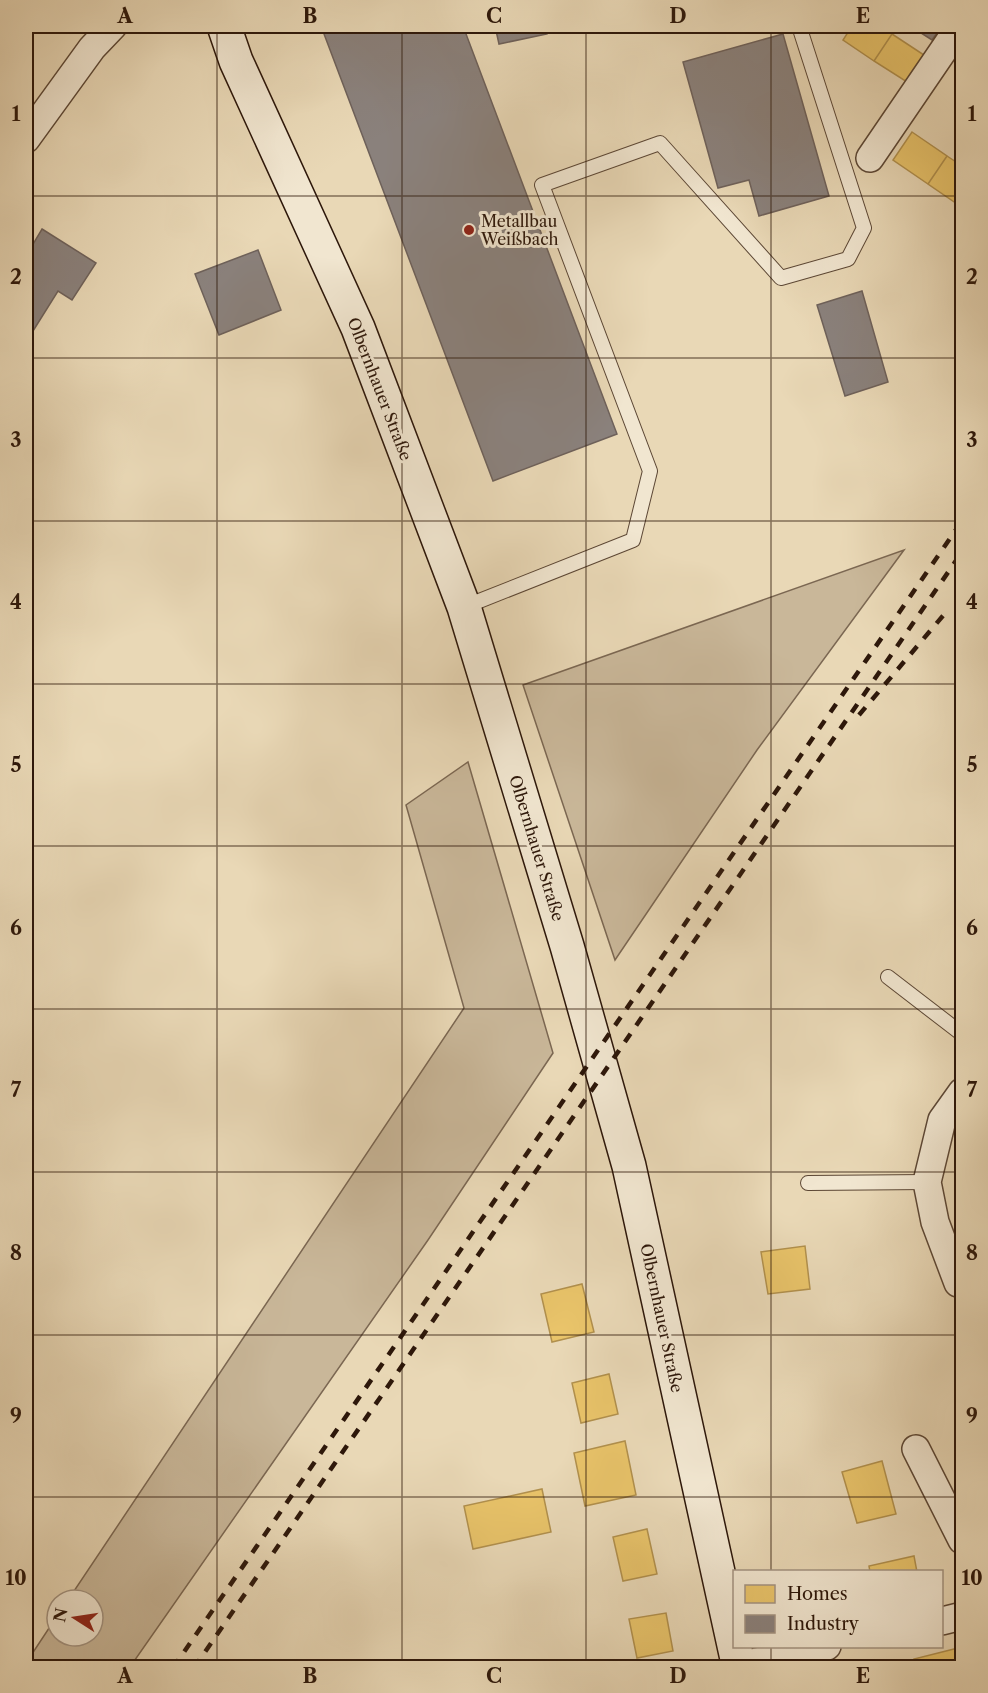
<svg xmlns="http://www.w3.org/2000/svg" width="988" height="1693" viewBox="0 0 988 1693" font-family="'Libre Caslon Text',serif">
	<style>
		.green { fill: #c9b799; stroke: #7b6752; stroke-width: 1.5 }
		.homes { fill: #e9c46a; stroke: #b1904d; stroke-width: 1.5 }
		.industry { fill: #8a817c; stroke: #6e615a; stroke-width: 1.5 }
		.lines { fill: none; stroke-linecap: round; stroke-linejoin: round }
		.lane-casing { stroke: #5c4735; stroke-width: 16 }
		.street-casing { stroke: #5c4735; stroke-width: 30 }
		.secondary-casing { stroke: #2d170a; stroke-width: 36 }
		.lane { stroke: #f1e6d0; stroke-width: 14 }
		.street { stroke: #f1e6d0; stroke-width: 27 }
		.secondary { stroke: #f1e6d0; stroke-width: 33 }
		.rail { stroke: #2d170a; stroke-width: 4.5; stroke-dasharray: 10 10; stroke-linecap: butt }
		.grid { fill: none; stroke: #2d170a; stroke-width: 1.5; stroke-opacity: 0.55 }
		.poi-dot { fill: #8f2418; stroke: #f1e6d0; stroke-width: 2 }
		.labels { text-anchor: middle; dominant-baseline: central; stroke-width: 6; stroke-linejoin: round; paint-order: stroke }
		.poi-label { font-size: 16px; fill: #2d170a; stroke: #f1e6d0; text-anchor: start }
		.street-label { font-size: 16px; fill: #2d170a; stroke: #f1e6d0 }
		.neatline { fill: none; stroke: #2d170a; stroke-width: 2 }
		.grid-label { font-size: 20px; text-anchor: middle; font-weight: bold; fill: #2d170a }
	</style>
	<rect width="100%" height="100%" fill="#e9d8b6"/>
	<filter id="stains"><feTurbulence type="fractalNoise" baseFrequency=".00333" numOctaves="4"/><feColorMatrix values="0 0 0 0 .2 0 0 0 0 .09 0 0 0 0 .02 0 0 0 .5 -.17"/></filter>
	<radialGradient id="worn" r=".72"><stop offset=".6" stop-color="#630" stop-opacity="0"/><stop offset="1" stop-color="#630" stop-opacity=".3"/></radialGradient>
	<path class="green" d="M 904,550 L 757,750 L 615,960 L 523,685 Z
		M 468,762 L 553,1053 L 428,1240 L 130,1667 L 26,1667 L 26,1663 L 57,1616 L 57,1636 L 93,1636 L 93,1600 L 68,1600 L 464,1008 L 406,805 Z"/>
	<path class="homes" d="M 852,26 L 880,26 L 892,34 L 874,61 L 843,40 Z
		M 892,34 L 924,55 L 907,82 L 874,61 Z
		M 912,132 L 947,156 L 928,184 L 893,160 Z
		M 947,156 L 962,166 L 962,202 L 960,206 L 928,184 Z
		M 805,1246 L 810,1289 L 768,1294 L 761,1252 Z
		M 582,1284 L 594,1332 L 552,1342 L 541,1294 Z
		M 609,1374 L 618,1414 L 581,1423 L 572,1383 Z
		M 625,1441 L 636,1495 L 585,1506 L 574,1453 Z
		M 882,1461 L 896,1514 L 857,1523 L 842,1472 Z
		M 542,1489 L 551,1532 L 473,1549 L 464,1506 Z
		M 647,1529 L 657,1574 L 623,1581 L 613,1537 Z
		M 914,1556 L 917,1572 L 870,1572 L 869,1566 Z
		M 666,1613 L 673,1651 L 637,1658 L 629,1619 Z
		M 962,1647 L 962,1668 L 916,1668 L 914,1659 Z"/>
	<path class="industry" d="M 321,26 L 463,26 L 617,434 L 493,481 Z
		M 495,26 L 546,26 L 547,34 L 499,44 Z
		M 910,26 L 942,26 L 932,40 Z
		M 783,34 L 829,196 L 759,216 L 749,180 L 718,188 L 683,62 Z
		M 42,229 L 96,263 L 72,300 L 58,291 L 28,339 L 26,337 L 26,256 Z
		M 258,250 L 281,310 L 219,335 L 195,274 Z
		M 862,291 L 888,382 L 845,396 L 817,305 Z"/>
	<g class="lines">
		<g class="lane-casing">
			<path id="lane" d="M 464,607 L 633,540 L 650,471 L 542,185 L 660,143 L 781,278 L 848,259 L 864,228 L 799,26
				M 888,977 L 962,1034
				M 808,1183 L 927,1182"/>
		</g>
		<g class="street-casing">
			<path id="street" d="M 26,139 L 92,48 L 113,26
				M 870,158 L 960,26
				M 962,1092 L 942,1120 L 927,1182 L 935,1222 L 958,1283 L 962,1281
				M 916,1449 L 962,1540
				M 942,1621 L 962,1616
				M 739,1666 L 827,1646"/>
		</g>
		<g class="secondary-casing">
			<path id="secondary" d="M 224,26 L 236,61 L 358,328 L 464,607 L 567,946 L 629,1166 L 739,1668"/>
		</g>
		<use href="#lane" class="lane"/>
		<use href="#street" class="street"/>
		<use href="#secondary" class="secondary"/>
		<path class="rail" d="M 859,715 L 947,611
			M 173,1668 L 962,521
			M 194,1668 L 962,552"/>
	</g>
	<path class="grid" d="M 217,26 L 217,1668M 402,26 L 402,1668M 586,26 L 586,1668M 771,26 L 771,1572M 26,196 L 962,196M 26,358 L 962,358M 26,521 L 962,521M 26,684 L 962,684M 26,846 L 962,846M 26,1009 L 962,1009M 26,1172 L 962,1172M 26,1335 L 962,1335M 26,1497 L 962,1497M 771,1646 L 771,1668"/>
	<circle class="poi-dot" cx="469" cy="230" r="6"/>
	<g class="labels">
		<g class="poi-label">
			<text x="481" y="221">Metallbau<tspan x="481" dy="18">Weißbach</tspan></text>
		</g>
		<g class="street-label">
			<text transform="translate(380 389) rotate(69)">Olbernhauer Straße</text>
			<text transform="translate(537 848) rotate(73)">Olbernhauer Straße</text>
			<text transform="translate(662 1318) rotate(78)">Olbernhauer Straße</text>
		</g>
	</g>
	<rect width="988" height="1693" fill="none" stroke="#e9d8b6" stroke-width="66"/>
	<rect x="733" y="1570" width="210" height="78" fill="#f1e6d0" stroke="#a39381" stroke-width="1.5"/>
	<rect x="745" y="1585" width="30" height="18" fill="#e9c46a" stroke="#a39381" stroke-width="1.5"/>
	<text x="787" y="1600" font-size="18" fill="#2d170a">Homes</text>
	<rect x="745" y="1615" width="30" height="18" fill="#8a817c" stroke="#a39381" stroke-width="1.5"/>
	<text x="787" y="1630" font-size="18" fill="#2d170a">Industry</text>
	<g transform="translate(75 1618) rotate(282)"><circle r="28" fill="#f1e6d0" stroke="#a39381" stroke-width="1.5"/>
	<path d="M0-4.5L10 22L0 15L-10 22Z" fill="#8f2418"/>
	<text y="-9" font-size="16" font-weight="bold" text-anchor="middle" fill="#2d170a">N</text>
	</g>
	<rect x="33" y="33" width="922" height="1627" class="neatline"/>
	<g class="grid-label">
		<text x="125" y="23">A</text>
		<text x="310" y="23">B</text>
		<text x="494" y="23">C</text>
		<text x="678" y="23">D</text>
		<text x="863" y="23">E</text>
		<text x="16" y="121">1</text>
		<text x="972" y="121">1</text>
		<text x="16" y="284">2</text>
		<text x="972" y="284">2</text>
		<text x="16" y="447">3</text>
		<text x="972" y="447">3</text>
		<text x="16" y="609">4</text>
		<text x="972" y="609">4</text>
		<text x="16" y="772">5</text>
		<text x="972" y="772">5</text>
		<text x="16" y="935">6</text>
		<text x="972" y="935">6</text>
		<text x="16" y="1097">7</text>
		<text x="972" y="1097">7</text>
		<text x="16" y="1260">8</text>
		<text x="972" y="1260">8</text>
		<text x="16" y="1423">9</text>
		<text x="972" y="1423">9</text>
		<text x="16" y="1585">10</text>
		<text x="972" y="1585">10</text>
		<text x="125" y="1683">A</text>
		<text x="310" y="1683">B</text>
		<text x="494" y="1683">C</text>
		<text x="678" y="1683">D</text>
		<text x="863" y="1683">E</text>
	</g>
	<rect width="100%" height="100%" filter="url(#stains)"/>
	<rect width="100%" height="100%" fill="url(#worn)"/>
</svg>
